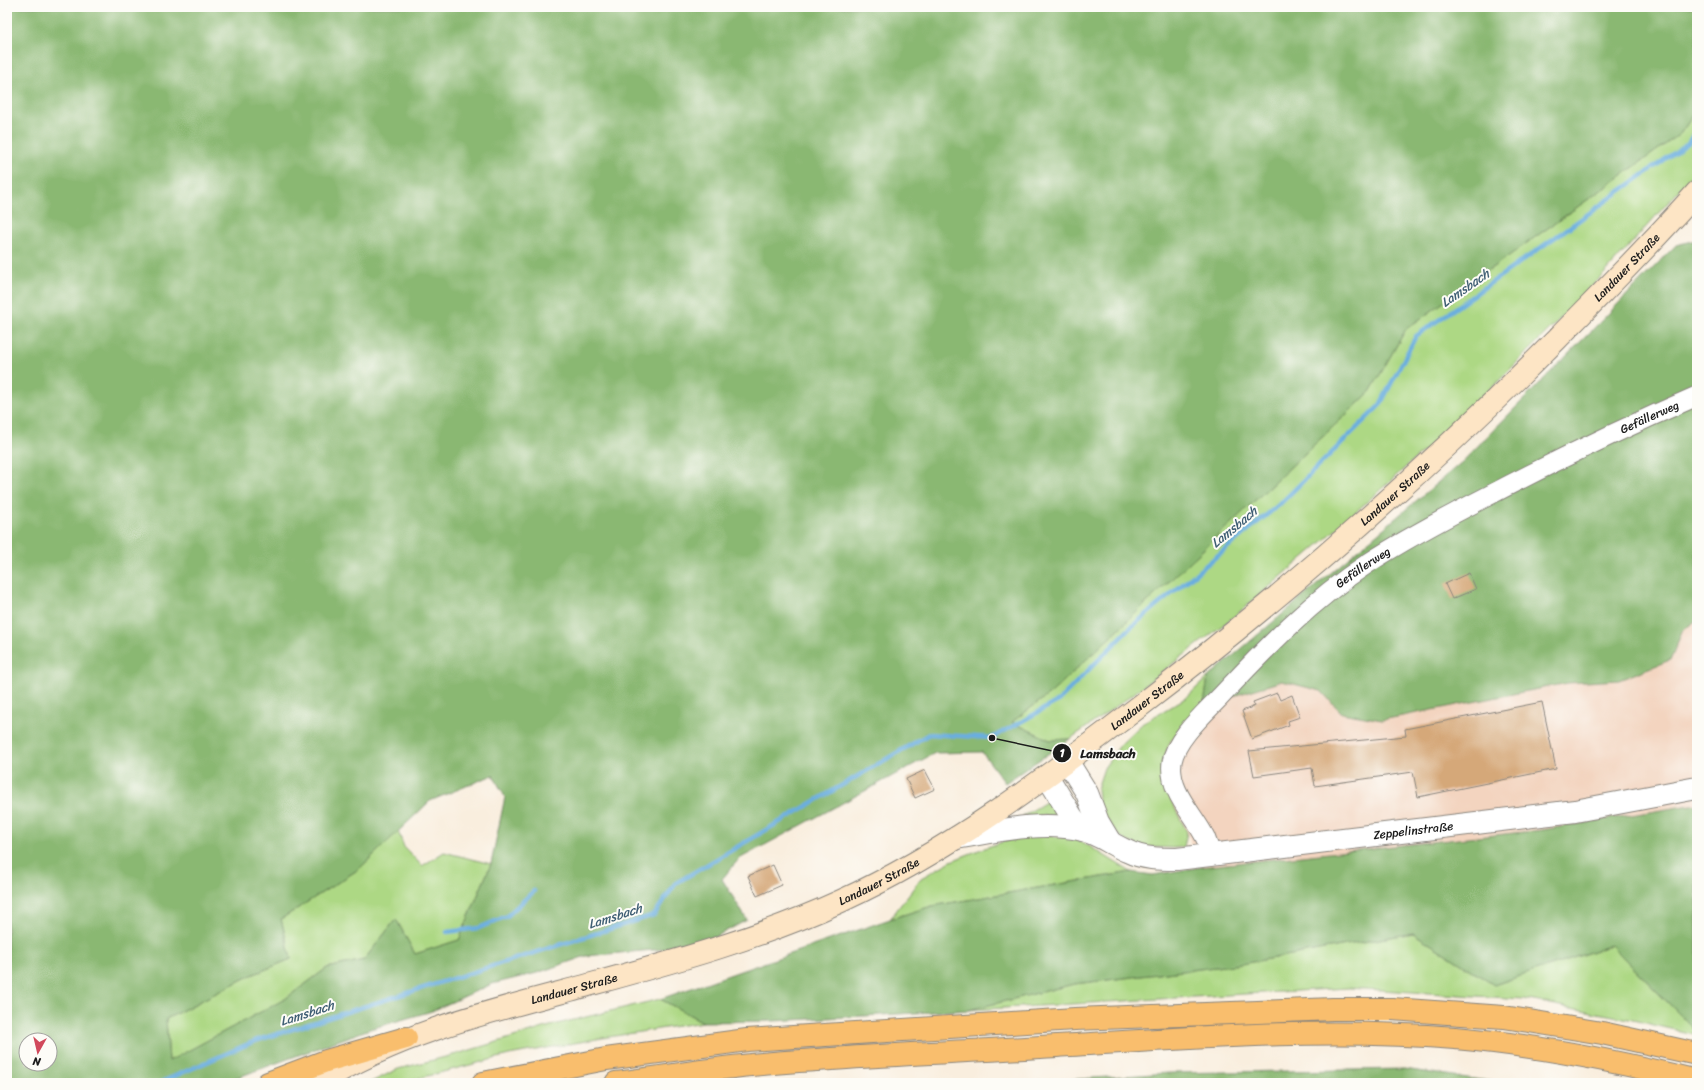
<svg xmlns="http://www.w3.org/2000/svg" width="1704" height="1090" viewBox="0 0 1704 1090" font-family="Sriracha,sans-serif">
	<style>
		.built { fill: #f3d4bf }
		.green { fill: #add884; stroke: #647a50 }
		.forest { fill: #8ab872; stroke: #536a47; fill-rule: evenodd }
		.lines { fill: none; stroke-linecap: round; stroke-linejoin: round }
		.stream { stroke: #6aaedf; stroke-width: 4.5 }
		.building { fill: #d5a879 }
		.minor-casing { stroke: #8a857d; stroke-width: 21 }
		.tertiary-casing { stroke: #8a857d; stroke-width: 24 }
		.secondary-casing { stroke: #8a857d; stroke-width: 24 }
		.trunk-casing { stroke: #8a857d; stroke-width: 24 }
		.minor { stroke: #fff; stroke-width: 19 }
		.tertiary { stroke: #fff; stroke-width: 22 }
		.secondary { stroke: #fde5c5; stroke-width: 22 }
		.trunk { stroke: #f9be6d; stroke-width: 22 }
		.labels { text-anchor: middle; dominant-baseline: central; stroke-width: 4; stroke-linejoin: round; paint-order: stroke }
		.street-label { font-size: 12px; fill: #1c1c1c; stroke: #fdfcf7 }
		.water-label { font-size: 13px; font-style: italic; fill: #3f5e74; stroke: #fdfcf7 }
		.leader { fill: none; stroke: #1c1c1c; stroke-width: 1.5 }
		.callout-dot { fill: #1c1c1c; stroke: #fdfcf7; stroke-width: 1.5 }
		.mark-label { font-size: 12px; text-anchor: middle; font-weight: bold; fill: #fff }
		.callout-label { font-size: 13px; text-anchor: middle; font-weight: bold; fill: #1c1c1c; stroke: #fdfcf7; stroke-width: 4; stroke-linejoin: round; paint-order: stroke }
	</style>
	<rect width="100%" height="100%" fill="#fdfcf7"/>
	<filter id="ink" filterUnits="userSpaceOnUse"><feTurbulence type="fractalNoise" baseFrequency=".025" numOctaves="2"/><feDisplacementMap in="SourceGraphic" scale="8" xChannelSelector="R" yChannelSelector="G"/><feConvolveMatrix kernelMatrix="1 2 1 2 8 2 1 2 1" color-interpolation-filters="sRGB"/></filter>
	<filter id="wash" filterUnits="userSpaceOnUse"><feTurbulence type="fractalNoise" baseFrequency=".012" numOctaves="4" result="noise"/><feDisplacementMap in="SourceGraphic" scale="16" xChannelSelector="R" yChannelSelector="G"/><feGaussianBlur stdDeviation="0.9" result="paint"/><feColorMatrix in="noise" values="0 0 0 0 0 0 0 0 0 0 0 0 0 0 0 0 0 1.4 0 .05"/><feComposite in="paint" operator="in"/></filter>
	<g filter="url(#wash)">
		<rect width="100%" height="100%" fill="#f9eede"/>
		<path class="built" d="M 1697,620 L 1697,804 L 1542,830 L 1200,867 L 1187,832 L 1171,800 L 1162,763 L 1170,742 L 1204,705 L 1282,681 L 1321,691 L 1342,713 L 1568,683 L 1619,680 L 1670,660 L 1683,630 Z"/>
		<path class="green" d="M 1697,110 L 1697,170 L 1604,274 L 1472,408 L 1323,541 L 1236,615 L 1128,698 L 1070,739 L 1050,740 L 1011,722 L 1051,693 L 1370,392 L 1406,329 L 1680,134 Z
			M 1208,677 L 1204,705 L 1170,742 L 1162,763 L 1171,800 L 1187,832 L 1184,847 L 1174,848 L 1147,847 L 1128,842 L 1119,836 L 1099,809 L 1097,789 L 1104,768 L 1121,744 L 1143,723 L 1187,697 Z
			M 1051,799 L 1061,815 L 1023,816 Z
			M 398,831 L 404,847 L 422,866 L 444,852 L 491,864 L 459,940 L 415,954 L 396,919 L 364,960 L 327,968 L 285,999 L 169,1061 L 166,1019 L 247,977 L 291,959 L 281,919 L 359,869 Z
			M 1038,835 L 1076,838 L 1131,872 L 932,906 L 890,919 L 921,878 L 951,861 L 979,850 L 1005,841 Z
			M 1413,933 L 1494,985 L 1611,945 L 1697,1032 L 1697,1035 L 1624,1018 L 1523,999 L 1349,988 L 969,1010 L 1074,984 L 1241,964 Z
			M 660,999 L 703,1022 L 602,1038 L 509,1055 L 400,1083 L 369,1083 L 398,1069 L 457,1054 L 557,1024 Z"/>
		<path class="forest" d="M 7,7 L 1697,7 L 1697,110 L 1680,134 L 1406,329 L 1370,392 L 1051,693 L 1012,722 L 1050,740 L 1070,739 L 1005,783 L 982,752 L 935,753 L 739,859 L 722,879 L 747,920 L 715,937 L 676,948 L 586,956 L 537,973 L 492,984 L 432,1011 L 370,1029 L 222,1083 L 7,1083 ZM 493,775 L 505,797 L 491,864 L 459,940 L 415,954 L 396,919 L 364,960 L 327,968 L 285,999 L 169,1061 L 166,1019 L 247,977 L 291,959 L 281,919 L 359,869 L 430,801 ZM 26,1040 L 50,1040 L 50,1064 L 26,1064 Z
			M 1697,240 L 1697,620 L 1683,630 L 1670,660 L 1619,680 L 1568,683 L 1382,720 L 1342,713 L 1321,691 L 1282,681 L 1204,705 L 1208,677 L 1462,462 L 1676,245 Z
			M 1697,804 L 1697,1032 L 1611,945 L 1494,985 L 1413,933 L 1241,964 L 1074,984 L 969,1010 L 773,1021 L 703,1022 L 660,999 L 890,919 L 932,906 L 1131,872 L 1153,875 L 1200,867 L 1542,830 Z
			M 1404,1069 L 1503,1083 L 1015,1083 L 1169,1073 Z"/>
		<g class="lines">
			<path class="stream" d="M 447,932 L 479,928 L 507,916 L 534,891
				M 159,1083 L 255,1041 L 654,915 L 676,883 L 929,734 L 992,738 L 1058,701 L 1130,628 L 1281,503 L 1380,405 L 1416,336 L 1688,143 L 1697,129"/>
		</g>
		<g id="blocks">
			<path class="building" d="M 1469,573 L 1476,589 L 1452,599 L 1445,584 Z
				M 1277,693 L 1280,700 L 1292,695 L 1300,717 L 1288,721 L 1289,725 L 1252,739 L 1242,711 L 1255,706 L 1253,702 Z
				M 1542,702 L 1556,769 L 1418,797 L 1413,772 L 1315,786 L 1312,768 L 1254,776 L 1249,751 L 1406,736 L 1405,729 Z
				M 925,770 L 935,789 L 915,798 L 906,779 Z
				M 773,865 L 782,885 L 757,896 L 748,876 Z"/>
		</g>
	</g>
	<g filter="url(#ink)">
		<use href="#blocks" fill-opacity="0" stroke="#8a857d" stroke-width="1"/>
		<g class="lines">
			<g class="minor-casing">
				<g id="minor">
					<path id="s1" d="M 1211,854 C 1209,848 1207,842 1205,837 C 1193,813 1168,791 1172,762 C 1175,739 1206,712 1221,696 C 1266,648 1312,600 1367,564 C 1405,539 1445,518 1486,497 C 1555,461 1625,427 1697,396"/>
				</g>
			</g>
			<g class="tertiary-casing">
				<g id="tertiary">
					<path d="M 1067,761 L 1087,793 L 1098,822 L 1110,842"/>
					<path d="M 1047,776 L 1072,817 L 1083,830"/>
					<path id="s2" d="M 956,838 C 997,831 1042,820 1083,830 C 1099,834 1112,845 1127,851 C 1143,859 1160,859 1177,859 L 1575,811 L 1697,788"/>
				</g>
			</g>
			<g class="secondary-casing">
				<g id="secondary">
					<path id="s3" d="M 319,1083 C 396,1035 483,1013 570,990 C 661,965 754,941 841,901 C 948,852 1043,780 1136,709 C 1286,595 1426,471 1558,338 C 1605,290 1653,242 1697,192"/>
				</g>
			</g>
			<g class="trunk-casing">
				<path id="trunk" d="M 268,1083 L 326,1061 L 406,1038
					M 483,1083 L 606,1059 L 747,1040 L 1075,1019 L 1333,1009 L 1392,1009 L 1504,1017 L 1602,1033 L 1697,1054
					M 616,1083 C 665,1077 713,1068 762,1064 C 860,1056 959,1052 1057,1046 C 1189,1038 1323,1027 1455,1038 C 1537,1045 1617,1061 1697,1081"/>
			</g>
			<use href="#minor" class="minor"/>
			<use href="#tertiary" class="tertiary"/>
			<use href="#secondary" class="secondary"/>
			<use href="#trunk" class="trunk"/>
		</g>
	</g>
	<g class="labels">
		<g class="street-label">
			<text stroke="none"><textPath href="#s3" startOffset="1568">Landauer Straße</textPath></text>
			<text stroke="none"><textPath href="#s1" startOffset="701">Gefällerweg</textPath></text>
			<text stroke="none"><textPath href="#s3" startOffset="1244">Landauer Straße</textPath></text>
			<text stroke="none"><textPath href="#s1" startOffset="377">Gefällerweg</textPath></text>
			<text stroke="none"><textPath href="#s3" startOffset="921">Landauer Straße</textPath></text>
			<text stroke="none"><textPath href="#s2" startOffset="466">Zeppelinstraße</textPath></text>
			<text stroke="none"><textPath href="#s3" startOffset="597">Landauer Straße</textPath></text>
			<text stroke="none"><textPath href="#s3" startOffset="273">Landauer Straße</textPath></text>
		</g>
		<g class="water-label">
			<text transform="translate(1465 288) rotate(-35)">Lamsbach</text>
			<text transform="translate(1234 527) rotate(-40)">Lamsbach</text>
			<text transform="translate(615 916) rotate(-18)">Lamsbach</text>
			<text transform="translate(307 1013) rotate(-18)">Lamsbach</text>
		</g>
	</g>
	<path class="leader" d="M992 738L1062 753"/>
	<g class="callout-dot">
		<circle cx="992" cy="738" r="4"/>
		<circle cx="1062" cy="753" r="10"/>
	</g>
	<g class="mark-label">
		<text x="1062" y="757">1</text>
	</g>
	<g class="callout-label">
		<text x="1108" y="758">Lamsbach</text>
	</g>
	<rect width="1704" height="1090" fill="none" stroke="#fdfcf7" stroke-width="24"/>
	<g transform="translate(38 1052) rotate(188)"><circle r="19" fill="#fdfcf7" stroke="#a3a29f"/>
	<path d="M0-3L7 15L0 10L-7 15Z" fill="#d1495b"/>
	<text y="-6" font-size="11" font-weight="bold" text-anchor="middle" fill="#1c1c1c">N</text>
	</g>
</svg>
